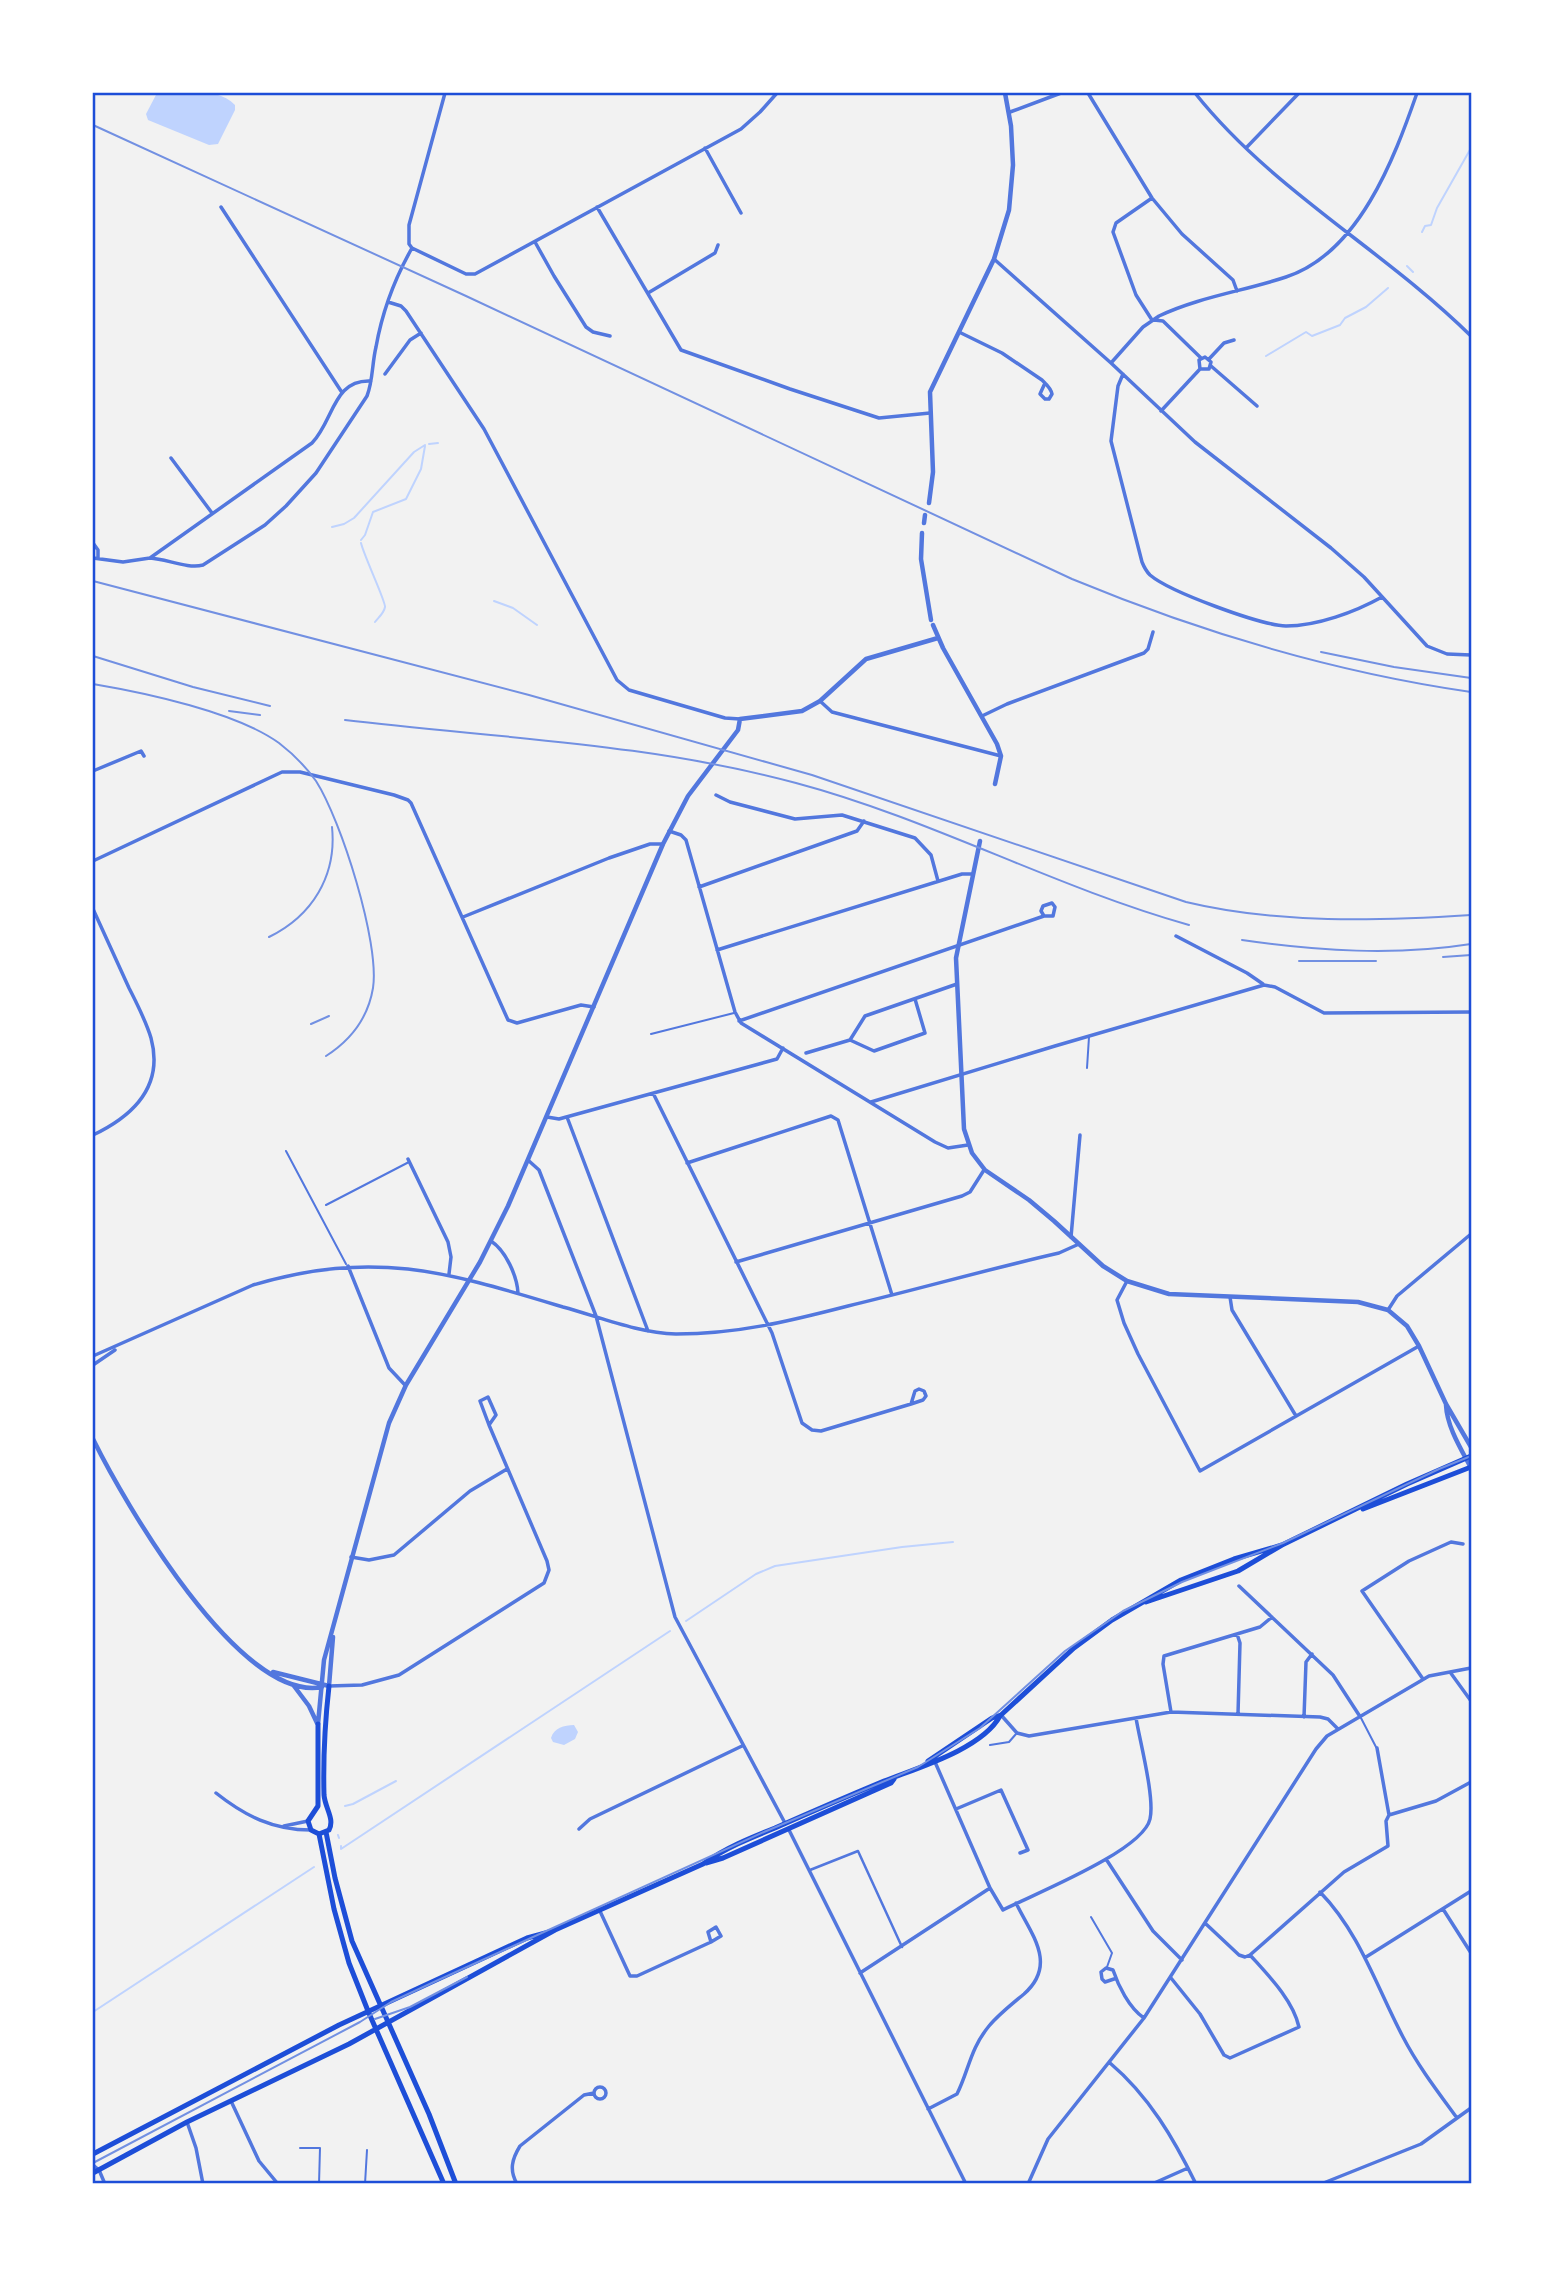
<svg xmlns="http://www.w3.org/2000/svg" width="1564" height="2277" viewBox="0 0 1564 2277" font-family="'Golos Text',sans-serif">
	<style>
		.water { fill: #bfd3fe }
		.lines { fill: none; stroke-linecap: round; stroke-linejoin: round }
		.stream { stroke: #bfd3fe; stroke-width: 2 }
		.service { stroke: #5277de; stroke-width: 2 }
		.pedestrian { stroke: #5277de; stroke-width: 2.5 }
		.minor { stroke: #5277de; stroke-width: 3.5 }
		.tertiary { stroke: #5277de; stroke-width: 4.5 }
		.secondary { stroke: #1d4ed8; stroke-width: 5 }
		.tram { stroke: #7290e2; stroke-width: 2 }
		.rail { stroke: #7290e2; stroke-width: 2 }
		.neatline { fill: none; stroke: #1d4ed8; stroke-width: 2.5 }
	</style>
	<rect width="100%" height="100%" fill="#f2f2f2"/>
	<path class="water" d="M 157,93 C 181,93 217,86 235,105 L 235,110 L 218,144 L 209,145 L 148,120 L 146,114 Z
		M 574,1725 L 578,1732 L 575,1739 L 564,1745 L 553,1742 L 551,1738 C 554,1728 564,1725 574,1725 Z"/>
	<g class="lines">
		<path class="stream" d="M 1422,232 L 1425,226 L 1431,225 L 1437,208 L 1471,148
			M 1407,266 L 1413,272
			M 1266,356 L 1306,332 L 1312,336 L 1340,325 L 1345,318 L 1366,307 L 1388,288
			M 429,444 L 438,443
			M 332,527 L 344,524 L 354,518 L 414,452 L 425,445
			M 361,540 L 365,535 L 373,512 L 406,499 L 421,469 L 425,446
			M 361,543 C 364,556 386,602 385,607 C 384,613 379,617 375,622
			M 494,601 L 513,608 L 537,625
			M 686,1621 L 756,1574 L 775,1566 L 902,1547 L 953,1542
			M 345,1806 L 353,1804 L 396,1781
			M 338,1835 L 339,1838
			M 341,1846 L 341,1849 L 670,1631
			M 93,2012 L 314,1867"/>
		<path class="service" d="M 651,1034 L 734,1013
			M 1087,1068 L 1089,1037
			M 286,1151 L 346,1264
			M 326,1205 L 409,1162
			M 1361,1718 L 1376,1747
			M 990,1745 L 1009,1742 L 1016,1734
			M 1091,1917 L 1112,1953 L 1107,1967
			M 300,2148 L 320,2148 L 319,2184
			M 365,2184 L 367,2150"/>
		<path class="pedestrian" d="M 810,1870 L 858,1851 L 902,1947"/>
		<path class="minor" d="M 1088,93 L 1152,198 L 1182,234 L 1233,280 L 1237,291
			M 1195,93 C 1272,190 1384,250 1471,336
			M 1010,112 L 1061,93
			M 705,148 L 741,213
			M 1246,148 L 1299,93
			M 1152,198 L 1116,223 L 1113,232 L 1136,295 L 1152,320
			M 221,207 L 341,391
			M 597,207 L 681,350 L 790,389 L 879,418 L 930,413
			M 535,242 L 554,276 L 586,327 L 593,332 L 610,336
			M 412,248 L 466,274 L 475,274 L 741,129 L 760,112 L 777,93
			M 412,248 L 409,244 L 409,225 L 445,93
			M 994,259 L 1111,363 L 1195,442 L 1331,548 L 1364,577 L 1427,646 L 1447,654 L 1471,655
			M 648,293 L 715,253 L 718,245
			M 388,302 L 401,306 L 406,311 L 484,429 L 617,680 L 629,690 L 725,718 L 740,719
			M 1154,320 L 1163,321 L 1201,358
			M 959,332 L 1002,353 L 1042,380 C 1046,384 1051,388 1052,394 L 1049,399 L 1045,399 L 1040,394 L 1045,383
			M 1209,359 L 1224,343 L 1234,340
			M 1111,363 L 1143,327 L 1159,316 C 1199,297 1244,291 1286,277 C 1359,253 1394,159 1417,93
			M 1211,366 L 1257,406
			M 385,374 L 410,340 L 421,333
			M 1123,374 L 1118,386 L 1111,441 L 1142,562 C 1144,567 1146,571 1150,575 C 1170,592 1260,625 1286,626 C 1317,626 1355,612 1382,597
			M 1161,411 L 1200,369 L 1209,369 L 1211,362 L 1205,357 L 1199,360 L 1200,369
			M 171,458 L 212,513
			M 93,543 L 98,550 L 98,559
			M 93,558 L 123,562 L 150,558 L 312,443 C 334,420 333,379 371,381
			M 150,558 C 167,559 187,569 203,565 L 265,525 L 286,506 L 316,473 L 367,396 C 373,381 372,363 376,347 C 382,313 395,278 412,248
			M 820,701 L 832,712 L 1001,756
			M 982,716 L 1007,704 L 1144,653 L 1148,649 L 1153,632
			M 93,771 L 141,751 L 144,756
			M 716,795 L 730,802 L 795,819 L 842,815 L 915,838 L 931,855 L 938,881
			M 669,831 L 681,835 L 686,840 L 735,1012 L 741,1023 L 935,1142 L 948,1148 L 968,1145
			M 93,861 L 282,772 L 300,772 L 394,795 L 408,800 L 411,803 L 508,1020 L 517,1023 L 581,1005 L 594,1007
			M 699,887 L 857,831 L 864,821
			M 93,909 C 105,935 117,962 129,988 C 137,1004 146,1021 151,1038 C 164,1086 133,1116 93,1135
			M 463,917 L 609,858 L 650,844 L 663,844
			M 1176,936 L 1247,973 L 1263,984
			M 717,950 L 962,874 L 972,874
			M 739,1021 L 1044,916 L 1053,916 L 1055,907 L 1052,903 L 1043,906 L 1041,911 L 1044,916
			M 850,1040 L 865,1016 L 957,984
			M 806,1053 L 850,1040 L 874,1051 L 925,1033 L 915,999
			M 653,1093 L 772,1333 L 802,1423 L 812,1430 L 821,1431 L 911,1404 L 923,1400 L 926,1396 L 924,1391 L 919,1389 L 915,1391 L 911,1404
			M 871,1102 L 1055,1046 L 1264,985 L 1275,987 L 1324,1013 L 1471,1012
			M 547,1117 L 559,1119 L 777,1059 L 783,1048
			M 567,1117 L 648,1331
			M 408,1159 L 448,1242 L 451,1257 L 449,1274
			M 529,1161 L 539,1170 L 596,1316 L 675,1617 L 785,1823
			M 687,1163 L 831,1116 L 838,1120 L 892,1295
			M 1071,1237 L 1080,1135
			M 491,1241 C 506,1251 517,1276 518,1293
			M 736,1262 L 962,1196 L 970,1192 L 984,1170
			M 348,1266 L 389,1368 L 405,1385
			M 1127,1281 L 1117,1300 L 1124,1323 L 1138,1354 L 1200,1471 L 1419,1346
			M 1230,1297 L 1232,1310 L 1296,1416
			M 1388,1310 L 1397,1296 L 1471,1234
			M 93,1356 L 253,1285 C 375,1249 447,1272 563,1307 C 600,1317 638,1333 676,1334 C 738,1334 790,1321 848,1306 C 919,1289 989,1269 1059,1253 L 1079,1244
			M 93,1365 L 115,1350
			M 488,1397 L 496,1415 L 489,1425 L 480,1401 Z
			M 351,1557 L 369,1560 L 394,1555 L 470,1491 L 507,1469
			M 1239,1586 L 1333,1675 L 1359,1715
			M 1237,1634 L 1240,1643 L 1238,1714
			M 1450,1672 L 1471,1701
			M 1423,1679 L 1362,1591 L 1409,1561 L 1451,1542 L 1463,1544
			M 329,1686 L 362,1685 L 399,1675 L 544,1583 L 549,1570 L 547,1561 L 489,1425
			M 1171,1712 L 1163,1664 L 1164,1656 L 1260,1627 L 1272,1617
			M 1001,1715 L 1017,1733 L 1029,1736 L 1171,1712 L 1320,1717 L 1328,1719 L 1337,1728
			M 1304,1717 L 1306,1662 L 1312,1654
			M 216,1793 C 245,1816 273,1830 311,1830
			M 956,1809 L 1001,1790 L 1028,1850 L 1020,1853
			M 1389,1815 L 1436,1801 L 1471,1782
			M 284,1826 L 308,1821
			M 579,1829 L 590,1819 L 742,1746
			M 789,1830 L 966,2184
			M 1106,1859 L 1153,1931 L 1182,1960
			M 990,1888 L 1003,1910 C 1034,1894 1143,1851 1150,1819 C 1155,1798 1140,1742 1136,1718
			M 1320,1892 C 1360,1933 1377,1988 1403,2037 C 1418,2066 1438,2092 1457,2118
			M 599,1909 L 630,1976 L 637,1976 L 711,1942 L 721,1936 L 716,1927 L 708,1932 L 711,1942
			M 1443,1909 L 1471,1953
			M 1206,1924 L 1239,1955 L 1245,1957 L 1250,1955
			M 1250,1955 L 1344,1872 L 1388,1846 L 1386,1821 L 1389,1815 L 1377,1748
			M 1366,1957 L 1471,1891
			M 860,1973 L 990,1888 L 935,1762
			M 1171,1978 L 1200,2014 L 1224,2055 L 1230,2058 L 1299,2027 C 1293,2000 1268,1975 1250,1955
			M 1114,1979 L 1105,1982 L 1102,1979 L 1101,1972 L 1106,1968 L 1113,1970 C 1118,1985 1129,2008 1144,2018
			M 1110,2063 C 1149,2096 1174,2139 1196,2184
			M594 2093a6 6 0 1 1 12 0a6 6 0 1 1-12 0Z
			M 231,2101 L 259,2161 L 278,2184
			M 928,2109 L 957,2094 C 969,2070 970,2049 989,2026 C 999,2014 1012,2004 1024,1994 C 1058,1964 1031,1934 1016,1903
			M 187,2122 L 196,2148 L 203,2184
			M 93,2165 L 99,2170 L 105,2184
			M 93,2181 L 94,2184
			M 517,2184 C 509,2170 512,2159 520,2146 L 584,2095 L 594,2093
			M 1028,2184 L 1048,2139 L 1144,2018 L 1316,1749 L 1327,1736 L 1429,1676 L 1471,1668
			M 1152,2184 L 1188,2168
			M 1321,2184 L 1421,2144 L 1471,2108"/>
		<path class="tertiary" d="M 929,503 L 933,472 L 930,392 L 994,259 L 1009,210 L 1013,165 L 1011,126 L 1005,93
			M 924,523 L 925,515
			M 922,533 L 921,559 L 931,620
			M 933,625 L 943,648 L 997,744 L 1001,756 L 995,784
			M 980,841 L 956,958 L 964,1129 L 972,1153 L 985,1170 L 1029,1200 L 1054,1221 L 1103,1266 L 1127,1281 L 1169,1294 L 1358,1302 L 1388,1310 L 1407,1326 L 1419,1346 L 1446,1404 L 1471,1447
			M 1446,1405 C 1447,1427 1461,1449 1471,1468
			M 93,1439 C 124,1502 240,1703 322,1687
			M 273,1672 L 329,1686
			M 294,1686 L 309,1706 L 317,1723
			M 329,1686 L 333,1637
			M 318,1724 L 324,1660 L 389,1423 L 406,1385 L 480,1262 L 508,1206 L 663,844 L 688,796 L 738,730 L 740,719 L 802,711 L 820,701 L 866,659 L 938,638"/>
		<path class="secondary" d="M 1363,1509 L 1471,1467
			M 1146,1602 L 1238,1571 L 1282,1545 L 1407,1484 L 1471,1456
			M 318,1724 L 318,1806 L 308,1821 L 311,1830 L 319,1834 L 329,1830 C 335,1819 325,1808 324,1795 C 323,1758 325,1722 329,1686
			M 928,1761 L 992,1718 L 1001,1715 L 1074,1648 L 1112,1620 L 1181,1580 L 1234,1559 L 1282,1545
			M 326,1832 L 335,1878 L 352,1941 L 429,2114 L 456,2184
			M 319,1834 L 334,1909 L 349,1963 L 368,2011 L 444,2184
			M 706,1863 L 723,1858 L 891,1783 L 894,1779
			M 93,2154 L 339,2025 L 527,1938 L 549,1932
			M 93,2173 L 187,2122 L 349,2044 L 555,1930 L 703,1864 C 725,1848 750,1838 775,1828 C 811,1812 848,1796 884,1781 C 917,1768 982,1749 1000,1716"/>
		<path class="tram" d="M 375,2019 L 410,2007 L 467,1977
			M 93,2163 L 360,2022 L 391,2002 L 434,1982 L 764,1832 L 918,1767 L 980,1728 L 1065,1651 L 1123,1611 L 1182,1582 L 1283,1543 L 1439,1469 L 1471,1456"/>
		<path class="rail" d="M 93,125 L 466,296 L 1072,579 C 1200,632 1333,672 1471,692
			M 93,581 L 529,695 L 812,775 L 1186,902 C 1277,924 1378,921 1471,915
			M 1321,652 L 1394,667 L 1471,678
			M 93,656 L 193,687 L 270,706
			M 93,684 C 146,693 236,712 279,743 C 292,753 306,767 316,781 C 341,820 380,943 373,988 C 368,1018 351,1040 326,1056
			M 229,711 L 260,715
			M 345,720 C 496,738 648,743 796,783 C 931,819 1054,887 1189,925
			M 269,937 C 312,916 337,876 332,827
			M 1242,940 C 1318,951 1395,956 1471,944
			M 1443,957 L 1471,955
			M 1299,961 L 1376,961
			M 311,1024 L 329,1016"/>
	</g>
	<rect width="1564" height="2277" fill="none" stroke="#ffffff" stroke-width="189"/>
	<rect x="94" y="94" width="1376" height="2088" class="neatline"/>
</svg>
